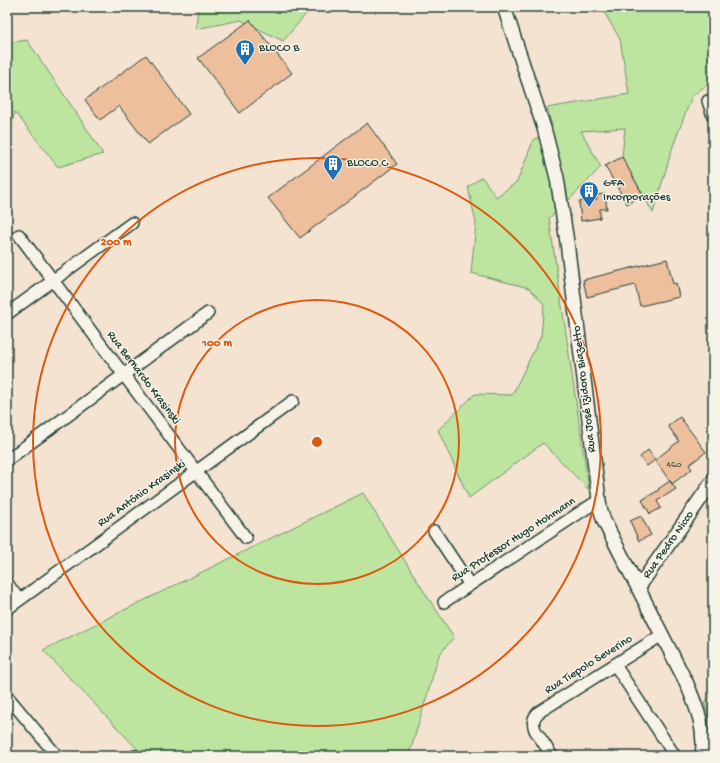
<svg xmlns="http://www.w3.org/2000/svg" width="720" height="763" viewBox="0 0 720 763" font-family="'Gochi Hand',sans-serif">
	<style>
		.green { fill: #bde5a0; stroke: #6e916a }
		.building { fill: #edbf9c; stroke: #1f3d34 }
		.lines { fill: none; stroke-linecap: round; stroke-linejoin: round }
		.minor-casing { stroke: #1f3d34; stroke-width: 14 }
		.tertiary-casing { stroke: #1f3d34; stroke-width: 16 }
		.minor { stroke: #f7f3e8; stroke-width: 11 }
		.tertiary { stroke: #f7f3e8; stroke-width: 13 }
		.ring { fill: none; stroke: #de580e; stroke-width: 2 }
		.labels { text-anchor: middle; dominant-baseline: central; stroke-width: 3; stroke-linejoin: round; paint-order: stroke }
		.number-label { font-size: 10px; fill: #525e4e }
		.poi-label { font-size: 12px; fill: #1f3d34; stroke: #f7f3e8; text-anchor: start }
		.street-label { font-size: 12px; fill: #1f3d34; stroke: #f7f3e8 }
		.centre { fill: #de580e; stroke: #f7f3e8; stroke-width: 2 }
		.ring-label { font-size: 12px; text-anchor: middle; font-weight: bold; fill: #de580e; stroke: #f7f3e8; stroke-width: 3; stroke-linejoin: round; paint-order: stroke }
	</style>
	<rect width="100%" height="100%" fill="#f4e3d1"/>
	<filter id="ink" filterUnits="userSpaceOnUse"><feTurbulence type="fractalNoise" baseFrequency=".025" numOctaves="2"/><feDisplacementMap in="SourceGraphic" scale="8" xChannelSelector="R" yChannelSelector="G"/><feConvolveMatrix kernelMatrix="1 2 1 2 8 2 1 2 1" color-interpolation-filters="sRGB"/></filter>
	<g filter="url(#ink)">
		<path class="green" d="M 198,7 L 312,7 L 283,41 L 241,20 L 196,29 Z
			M 601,7 L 713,7 L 713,80 L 692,96 L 673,146 L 653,213 L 622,157 L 625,128 L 581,131 L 601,167 L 571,198 L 549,218 L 589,490 L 543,443 L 469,498 L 438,430 L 475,394 L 512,395 L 541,336 L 544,304 L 529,288 L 471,273 L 476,223 L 468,187 L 482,177 L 496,197 L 517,182 L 533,141 L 552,126 L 547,108 L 629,94 L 620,39 Z
			M 27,40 L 73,108 L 103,154 L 58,167 L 15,112 L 7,140 L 7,43 Z
			M 363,493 L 423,590 L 454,637 L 439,655 L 412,746 L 407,756 L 144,756 L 43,650 Z
			M 713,695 L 713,756 L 711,756 C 713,737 711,720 704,702 Z"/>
		<path class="building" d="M 250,20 L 292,73 L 240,113 L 198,58 Z
			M 146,55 L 189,114 L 148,144 L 119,106 L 100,120 L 85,100 Z
			M 367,123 L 397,164 L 300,238 L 268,198 Z
			M 622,157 L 643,195 L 627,204 L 605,166 Z
			M 605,194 L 607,209 L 600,209 L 600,218 L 581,221 L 579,202 L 597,199 L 596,195 Z
			M 667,259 L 673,284 L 676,283 L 679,297 L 640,306 L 635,285 L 587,297 L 583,280 Z
			M 680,417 L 706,452 L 689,465 L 692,469 L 672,484 L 655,460 L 679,441 L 668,426 Z
			M 648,450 L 655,460 L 647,466 L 640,457 Z
			M 670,481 L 676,489 L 657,501 L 661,508 L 650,514 L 642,500 L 659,490 L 658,489 Z
			M 641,516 L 651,535 L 639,541 L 630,521 Z"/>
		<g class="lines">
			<g class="minor-casing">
				<path id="minor" d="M 708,101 L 713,116
					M 19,235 L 246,538
					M 7,314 L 132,223
					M 7,460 L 208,313
					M 434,531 L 470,585
					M 7,583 L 19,600
					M 444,602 L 599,500
					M 7,609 L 293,401
					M 615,665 L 675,756
					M 7,696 L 57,756
					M 135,756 L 136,756
					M 552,756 L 535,730 C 532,722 533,718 539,712 L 662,635"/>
			</g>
			<g class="tertiary-casing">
				<path id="tertiary" d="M 504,7 L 544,128 L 557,178 L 567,242 L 600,508 L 604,521 L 687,684 C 697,708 706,729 702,756
					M 638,588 L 713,481"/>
			</g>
			<use href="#minor" class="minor"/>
			<use href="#tertiary" class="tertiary"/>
		</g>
	</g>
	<g class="ring">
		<circle cx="317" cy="442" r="142"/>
		<circle cx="317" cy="442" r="284"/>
	</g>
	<defs>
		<g id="building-pin" transform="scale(1)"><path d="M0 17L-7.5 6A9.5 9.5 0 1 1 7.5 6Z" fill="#1f6fb2" stroke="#f7f3e8"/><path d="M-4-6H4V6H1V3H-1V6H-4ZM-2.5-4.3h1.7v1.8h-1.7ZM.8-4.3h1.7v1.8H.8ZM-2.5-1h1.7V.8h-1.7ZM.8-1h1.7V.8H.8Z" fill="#fff"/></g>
	</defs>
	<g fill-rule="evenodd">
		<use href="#building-pin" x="245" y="49"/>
		<use href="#building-pin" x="333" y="164"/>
		<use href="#building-pin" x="589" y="191"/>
	</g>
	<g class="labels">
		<g class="number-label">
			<text x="674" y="465">460</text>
		</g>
		<g class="poi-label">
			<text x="259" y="49">BLOCO B</text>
			<text x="347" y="164">BLOCO C</text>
			<text x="603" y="184">GFA<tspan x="603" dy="14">Incorporações</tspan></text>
		</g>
		<g class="street-label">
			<text transform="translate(143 378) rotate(53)">Rua Bernardo Krasinski</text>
			<text transform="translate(585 389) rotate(-97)">Rua José Izidoro Biazetto</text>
			<text transform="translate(142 494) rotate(-36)">Rua Antônio Krasinski</text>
			<text transform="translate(514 540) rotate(-33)">Rua Professor Hugo Hohmann</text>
			<text transform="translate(669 545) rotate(-55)">Rua Pedro Nicco</text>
			<text transform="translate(589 665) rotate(-32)">Rua Tiepolo Severino</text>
		</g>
	</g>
	<circle cx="317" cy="442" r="6" class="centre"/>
	<g class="ring-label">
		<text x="116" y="245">200 m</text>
		<text x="217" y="346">100 m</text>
	</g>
	<rect width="720" height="763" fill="none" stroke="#f7f3e8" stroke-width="24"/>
	<rect x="12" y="12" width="696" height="739" fill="none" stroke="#1f3d34" stroke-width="1.5" filter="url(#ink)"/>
</svg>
